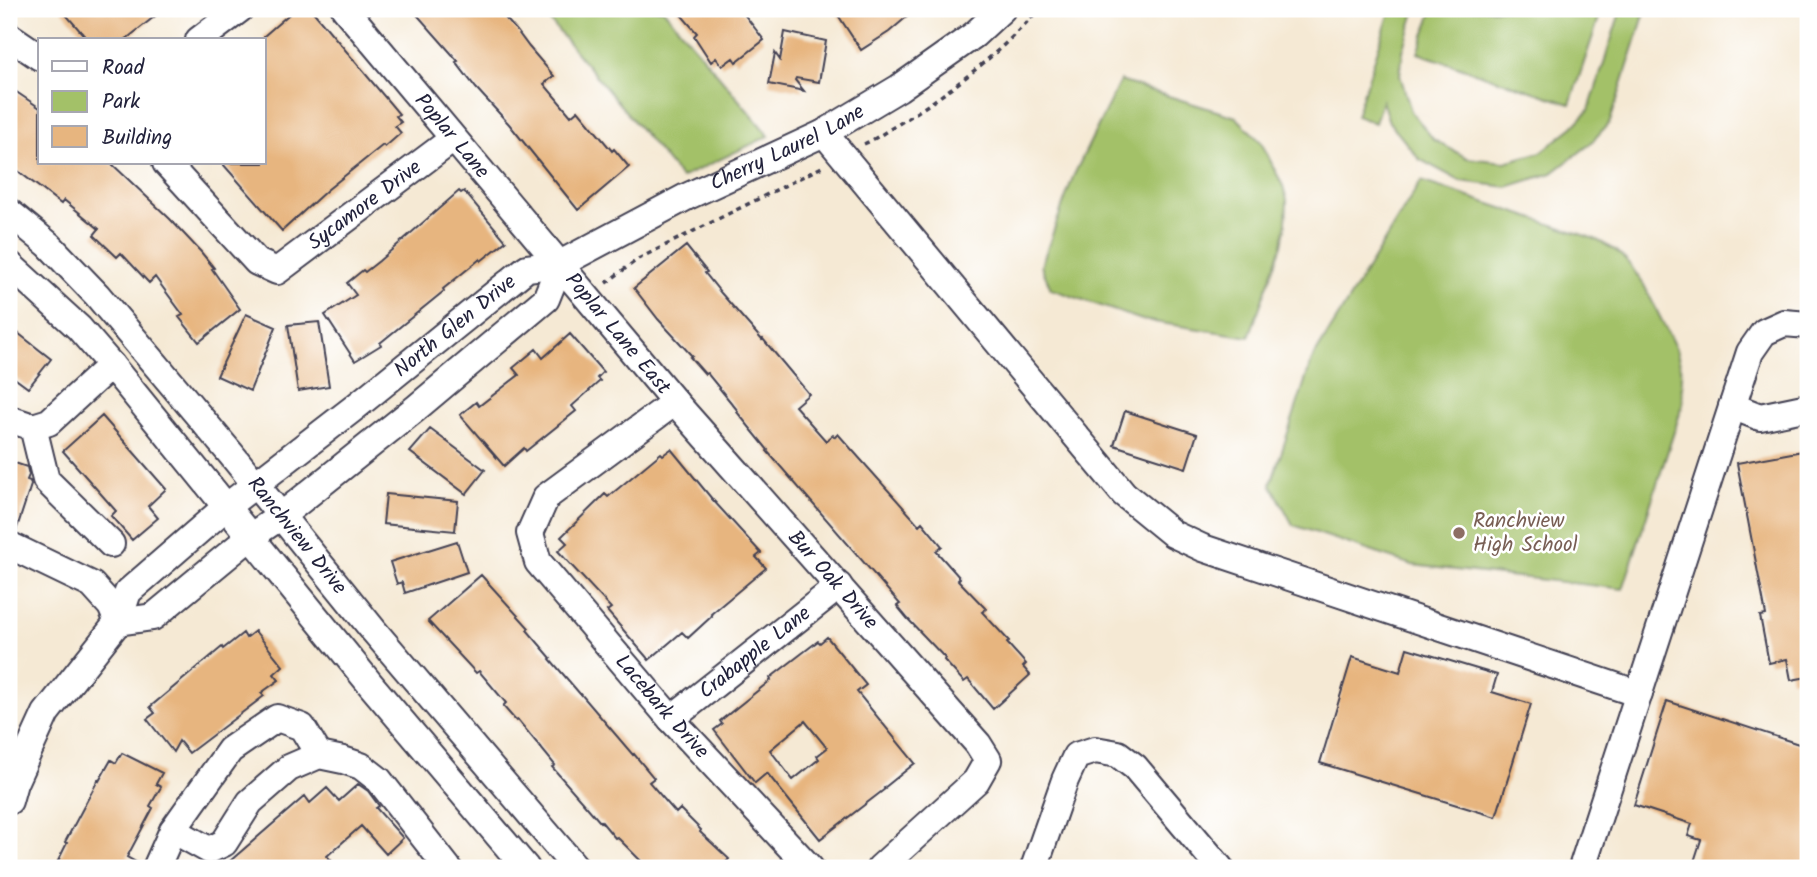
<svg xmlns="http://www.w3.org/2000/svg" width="1817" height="877" viewBox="0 0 1817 877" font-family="Kalam,sans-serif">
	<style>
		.green { fill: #a3c168; stroke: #627252; stroke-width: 2 }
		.building { fill: #e7b57f; fill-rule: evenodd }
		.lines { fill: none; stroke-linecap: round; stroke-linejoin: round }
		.minor-casing { stroke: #424052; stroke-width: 30 }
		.path { stroke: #424052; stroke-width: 3.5; stroke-dasharray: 5 5; stroke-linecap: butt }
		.minor { stroke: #fff; stroke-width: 26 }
		.education-dot { fill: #8d6e63; stroke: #fff; stroke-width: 2.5 }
		.labels { text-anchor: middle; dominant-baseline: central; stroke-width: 5; stroke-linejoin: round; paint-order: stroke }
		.street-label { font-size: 21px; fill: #22223b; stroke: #fff }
		.education-label { font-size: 21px; fill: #785e54; stroke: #fff; text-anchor: start }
	</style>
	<rect width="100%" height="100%" fill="#fff"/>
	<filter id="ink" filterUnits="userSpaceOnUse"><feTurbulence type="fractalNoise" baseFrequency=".0143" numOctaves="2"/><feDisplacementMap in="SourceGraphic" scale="14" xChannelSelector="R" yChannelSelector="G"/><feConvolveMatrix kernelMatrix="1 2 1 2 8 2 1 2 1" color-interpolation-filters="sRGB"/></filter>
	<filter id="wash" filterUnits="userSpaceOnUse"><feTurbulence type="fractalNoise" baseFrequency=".00686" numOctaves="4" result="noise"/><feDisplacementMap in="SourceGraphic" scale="28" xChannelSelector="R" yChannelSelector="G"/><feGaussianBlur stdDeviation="1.57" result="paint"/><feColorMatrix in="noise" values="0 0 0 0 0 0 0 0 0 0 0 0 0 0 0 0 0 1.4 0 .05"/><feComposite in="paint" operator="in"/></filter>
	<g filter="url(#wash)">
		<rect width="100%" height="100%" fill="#f5e9d4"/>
		<path class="green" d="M 540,9 L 663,9 L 769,136 L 681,178 Z
			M 1391,9 L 1416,9 L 1403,51 L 1400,75 L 1411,111 L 1434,140 L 1467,158 L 1505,162 L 1541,152 L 1573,127 L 1589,110 L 1621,9 L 1646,9 L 1610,122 L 1589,145 L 1552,173 L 1507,187 L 1460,181 L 1419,159 L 1389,122 L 1382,101 L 1375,123 L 1356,116 Z
			M 1433,9 L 1602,9 L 1570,104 L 1418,53 Z
			M 1120,81 L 1236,117 L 1261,142 L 1283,186 L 1287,200 L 1286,222 L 1282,245 L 1249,337 L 1142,320 L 1051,289 L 1041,266 L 1073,177 Z
			M 1421,181 L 1595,239 L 1617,251 L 1630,265 L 1644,285 L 1676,349 L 1681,368 L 1683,404 L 1623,589 L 1412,565 L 1293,525 L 1271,484 L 1312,360 Z"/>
		<g id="blocks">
			<path class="building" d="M 61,9 L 164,9 L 125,40 L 88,40 Z
				M 295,9 L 311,9 L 399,114 L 396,116 L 401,122 L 395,126 L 401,133 L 385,147 L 383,145 L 327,190 L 282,231 L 222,163 L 264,163 L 264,36 Z
				M 412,9 L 497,9 L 517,31 L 529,47 L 554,76 L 544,84 L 571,116 L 578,110 L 612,151 L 614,149 L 629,167 L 578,210 L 509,124 L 476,88 L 456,62 L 458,61 Z
				M 676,9 L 740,9 L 764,40 L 736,62 L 733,58 L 722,66 L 716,58 L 711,62 L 694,36 L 697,33 Z
				M 834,9 L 916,9 L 889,32 L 861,50 Z
				M 785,32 L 826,41 L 819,82 L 796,78 L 795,80 L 804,91 L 769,84 L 775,53 L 780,60 Z
				M 9,87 L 40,108 L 40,163 L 111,163 L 170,219 L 201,252 L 214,268 L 212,269 L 240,309 L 199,342 L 179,317 L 183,315 L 155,277 L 149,283 L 121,253 L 117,257 L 94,235 L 99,229 L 64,200 L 61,204 L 9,164 Z
				M 459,191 L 461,193 L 464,191 L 506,241 L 481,261 L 480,259 L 443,289 L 444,291 L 380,343 L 381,345 L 355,361 L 325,315 L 356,295 L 347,283 L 363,270 L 365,272 L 379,261 Z
				M 686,246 L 707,272 L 705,273 L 721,293 L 762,340 L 763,339 L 809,394 L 795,406 L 826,441 L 833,435 L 835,437 L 838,434 L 919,525 L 922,522 L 942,546 L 936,551 L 960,578 L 958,580 L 986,609 L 982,612 L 1009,641 L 1007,643 L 1026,664 L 1023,667 L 1030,675 L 993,709 L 968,679 L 964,682 L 944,660 L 945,658 L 907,618 L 897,606 L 900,604 L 767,451 L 768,450 L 737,412 L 738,411 L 707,373 L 705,374 L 690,357 L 692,356 L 658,319 L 634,288 Z
				M 246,314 L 276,327 L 250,391 L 217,376 Z
				M 319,322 L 329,386 L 298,391 L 288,325 Z
				M 9,326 L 51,359 L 28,388 L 9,374 Z
				M 570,334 L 603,372 L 597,378 L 600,381 L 572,406 L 576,411 L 526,451 L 524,448 L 504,466 L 460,415 L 476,402 L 479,406 L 519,375 L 513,368 L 536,349 L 543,358 Z
				M 1125,411 L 1197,434 L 1186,468 L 1114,445 Z
				M 102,416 L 166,489 L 148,506 L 158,518 L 132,540 L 111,516 L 116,511 L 63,451 Z
				M 430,429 L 485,470 L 466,494 L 410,452 Z
				M 671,449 L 712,499 L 761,553 L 756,557 L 766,568 L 711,614 L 712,616 L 688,638 L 682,632 L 649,660 L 607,611 L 611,608 L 558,551 L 567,543 L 561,537 L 605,494 L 608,497 L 661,453 L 663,455 Z
				M 1808,450 L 1808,677 L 1791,680 L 1787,659 L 1769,663 L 1760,616 L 1766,615 L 1737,463 Z
				M 9,461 L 27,467 L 29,475 L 27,480 L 30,481 L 31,485 L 16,531 L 9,529 Z
				M 386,494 L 458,501 L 455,531 L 383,524 Z
				M 457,541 L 467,572 L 405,593 L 402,582 L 397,584 L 390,562 Z
				M 481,575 L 529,628 L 527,630 L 551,658 L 550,659 L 580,694 L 581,694 L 633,755 L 634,754 L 654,778 L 649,782 L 676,813 L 680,809 L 701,830 L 700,832 L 729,859 L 721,868 L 648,868 L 617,837 L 615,838 L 601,821 L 600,822 L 552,767 L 555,765 L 518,720 L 516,721 L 503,706 L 506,703 L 479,671 L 476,673 L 428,621 Z
				M 255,631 L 283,666 L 274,674 L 279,680 L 261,693 L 264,696 L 189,753 L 179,741 L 173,752 L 147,719 L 155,713 L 150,707 L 222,647 L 223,649 L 243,633 L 246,638 Z
				M 827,637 L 866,685 L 857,692 L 915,763 L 884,788 L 885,789 L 820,839 L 767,773 L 755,783 L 714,730 L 722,724 L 720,721 L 771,680 L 770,678 L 818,641 L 820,643 ZM 805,721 L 827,748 L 817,756 L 819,759 L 793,780 L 770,750 Z
				M 1407,648 L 1497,675 L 1492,692 L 1531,704 L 1496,817 L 1320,763 L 1352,657 L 1400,672 Z
				M 1667,701 L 1808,747 L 1808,868 L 1692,868 L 1701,840 L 1688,836 L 1692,824 L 1634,805 Z
				M 122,753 L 162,773 L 156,784 L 161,787 L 150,806 L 153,808 L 127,857 L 141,865 L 140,868 L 69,868 L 57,863 L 67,843 L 65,842 L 98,780 L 99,781 L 111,760 L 116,763 Z
				M 358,784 L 368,791 L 379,806 L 376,808 L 403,838 L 386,854 L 361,826 L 327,856 L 338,868 L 222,868 L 305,796 L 310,803 L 327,788 L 339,801 Z"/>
		</g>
	</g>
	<g filter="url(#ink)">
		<use href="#blocks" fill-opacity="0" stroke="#424052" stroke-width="2"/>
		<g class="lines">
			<g class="minor-casing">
				<g id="minor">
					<path id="s1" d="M 345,9 L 675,402 L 978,744 L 988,760 L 976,781 L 880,868"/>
					<path d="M 9,36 L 40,57"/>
					<path d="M 199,40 L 240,9"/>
					<path d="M 824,133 L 1124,494 L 1173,534 L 1203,548 L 1639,694"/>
					<path id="s2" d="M 166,163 L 257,262 L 277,271 L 453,139"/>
					<path id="s3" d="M 9,212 L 49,245 L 97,295 L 231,454 L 374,631 L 576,868"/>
					<path d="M 9,264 L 79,328 L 111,365 L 371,685 L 526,868"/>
					<path id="s4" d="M 675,402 L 546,497 L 530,533 L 538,562 L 671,719 L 810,868"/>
					<path d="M 1732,406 L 1760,417 L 1808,407"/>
					<path d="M 9,419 L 33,427 L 49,422 L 111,365"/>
					<path d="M 33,427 L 46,480 L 111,544"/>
					<path d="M 9,545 L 92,585 L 111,606 L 118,622"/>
					<path d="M 118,622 L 153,617 L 250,537 L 281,516 L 415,409 L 546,299 L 560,264"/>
					<path id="s5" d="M 671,719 L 839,586"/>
					<path id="s6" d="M 9,801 L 14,783 L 46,713 L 118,622 L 128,592 L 226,507 L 354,408 L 527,268 L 560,264 L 686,197 L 824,133 L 899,88 L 974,35 L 1002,9"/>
					<path d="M 173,830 L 209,850 L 224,843 L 250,802 L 289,768 L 319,755 L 343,760 L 361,766 L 379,780 L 448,868"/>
					<path d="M 156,868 L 173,830 L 230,750 L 277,718 L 302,727 L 319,755"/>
					<path d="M 1034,868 L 1065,780 L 1076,756 L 1095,750 L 1118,754 L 1135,767 L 1220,868"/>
					<path d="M 1582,868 L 1750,352 L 1764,332 L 1784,323 L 1808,325"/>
				</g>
			</g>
			<path class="path" d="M 864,144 C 876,139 886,131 897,125 C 949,93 998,55 1039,9
				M 606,283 L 638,259 L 824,166"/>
			<use href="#minor" class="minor"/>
		</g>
	</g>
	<circle class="education-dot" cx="1459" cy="533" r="7"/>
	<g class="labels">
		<g class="street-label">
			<text stroke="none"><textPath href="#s1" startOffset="166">Poplar Lane</textPath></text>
			<text stroke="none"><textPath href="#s6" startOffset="1046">Cherry Laurel Lane</textPath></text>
			<text stroke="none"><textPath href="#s2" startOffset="266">Sycamore Drive</textPath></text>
			<text stroke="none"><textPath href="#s6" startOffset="665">North Glen Drive</textPath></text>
			<text stroke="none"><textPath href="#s1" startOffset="424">Poplar Lane East</textPath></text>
			<text stroke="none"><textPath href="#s3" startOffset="434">Ranchview Drive</textPath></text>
			<text stroke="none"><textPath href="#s1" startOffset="751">Bur Oak Drive</textPath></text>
			<text stroke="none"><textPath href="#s5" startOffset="107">Crabapple Lane</textPath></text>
			<text stroke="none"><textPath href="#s4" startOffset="420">Lacebark Drive</textPath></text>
		</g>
		<g class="education-label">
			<text x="1473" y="521">Ranchview<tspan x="1473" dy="24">High School</tspan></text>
		</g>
	</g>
	<rect width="1817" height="877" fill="none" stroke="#fff" stroke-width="35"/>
	<rect x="38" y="38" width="228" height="126" fill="#ffffff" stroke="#a7a7b1" stroke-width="2"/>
	<rect x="52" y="61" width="35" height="10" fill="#ffffff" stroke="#a7a7b1" stroke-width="2"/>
	<text x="102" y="74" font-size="21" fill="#22223b">Road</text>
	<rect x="52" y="91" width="35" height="21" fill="#a3c168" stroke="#a7a7b1" stroke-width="2"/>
	<text x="102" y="108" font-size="21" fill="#22223b">Park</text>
	<rect x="52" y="126" width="35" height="21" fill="#e7b57f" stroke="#a7a7b1" stroke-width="2"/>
	<text x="102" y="144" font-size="21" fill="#22223b">Building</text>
</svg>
